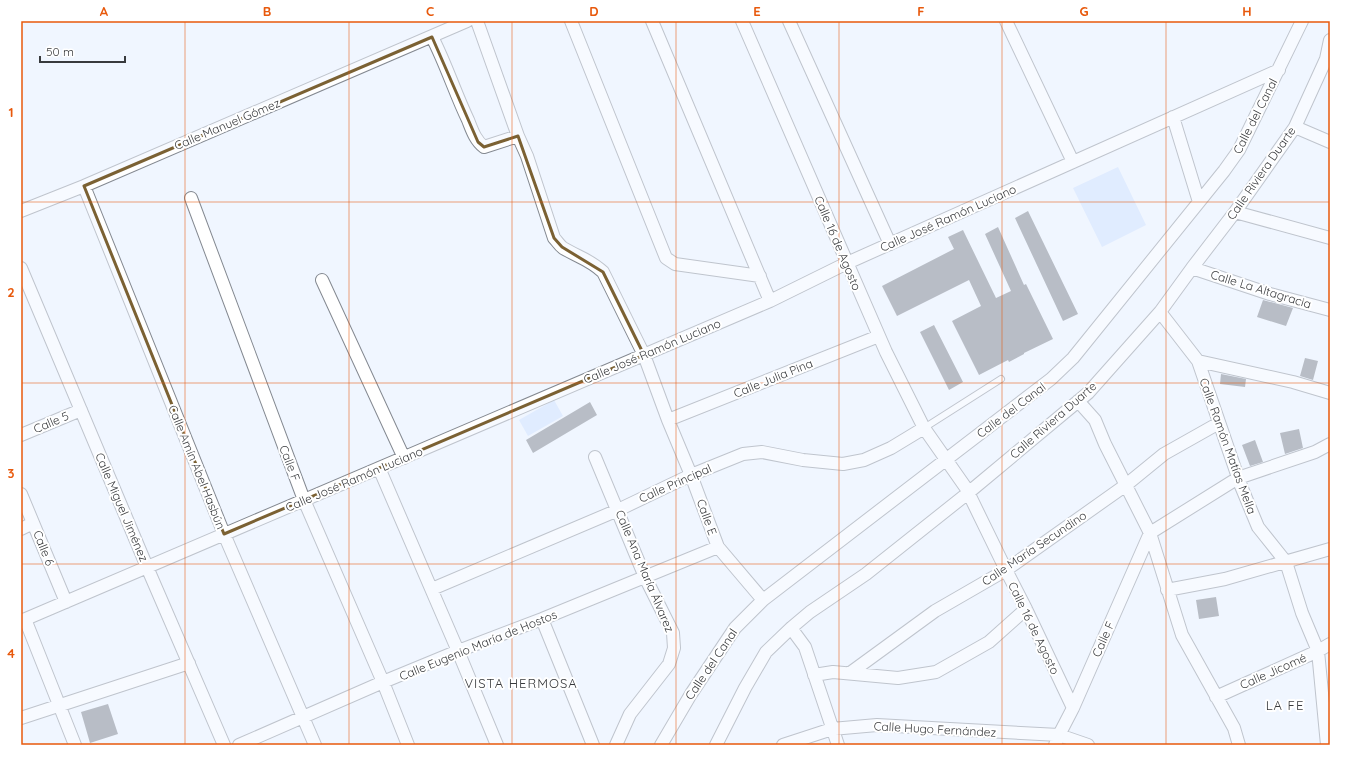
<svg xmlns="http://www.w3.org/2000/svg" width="1351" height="766" viewBox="0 0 1351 766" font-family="Quicksand,sans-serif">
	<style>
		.green { fill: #ccdffe }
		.building { fill: #747981 }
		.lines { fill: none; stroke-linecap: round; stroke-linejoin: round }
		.lane-casing { stroke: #848991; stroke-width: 8 }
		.street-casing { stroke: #848991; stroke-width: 14 }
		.lane { stroke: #fff; stroke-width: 6 }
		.street { stroke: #fff; stroke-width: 12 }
		.marked { fill: none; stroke: #7b6133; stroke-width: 3; stroke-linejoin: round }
		.grid { fill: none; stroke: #e8590c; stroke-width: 1; stroke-opacity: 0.55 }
		.labels { text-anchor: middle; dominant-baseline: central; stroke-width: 4; stroke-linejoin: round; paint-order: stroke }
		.street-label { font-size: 12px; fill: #383a3d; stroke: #fff }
		.neighbourhood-label { font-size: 13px; letter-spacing: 1px; fill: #383a3d; stroke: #fff }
		.neatline { fill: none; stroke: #e8590c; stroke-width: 1.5 }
		.grid-label { font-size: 13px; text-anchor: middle; font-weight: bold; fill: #e8590c }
	</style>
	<rect width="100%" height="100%" fill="#f0f6ff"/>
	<path class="green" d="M 1118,167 L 1146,225 L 1102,247 L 1073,188 Z
		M 554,400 L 563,416 L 528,436 L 519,420 Z"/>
	<path class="building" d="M 1028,211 L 1078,314 L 1063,321 L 1015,218 Z
		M 998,227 L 1024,285 L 1026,284 L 1053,339 L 1024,353 L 1024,354 L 1009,362 L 1008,360 L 979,375 L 952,321 L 981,306 L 969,280 L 897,316 L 882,286 L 954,249 L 948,237 L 963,230 L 996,298 L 1011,291 L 985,234 Z
		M 1263,300 L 1293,308 L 1286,326 L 1257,317 Z
		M 934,325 L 963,382 L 949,390 L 920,332 Z
		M 1305,358 L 1318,361 L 1313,380 L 1300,376 Z
		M 1221,374 L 1246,379 L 1245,387 L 1220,384 Z
		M 590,402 L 597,415 L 533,453 L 526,440 Z
		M 1299,429 L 1303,448 L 1285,454 L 1280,433 Z
		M 1255,440 L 1263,462 L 1250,466 L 1242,445 Z
		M 1216,597 L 1219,616 L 1199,619 L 1196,600 Z
		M 108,704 L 118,734 L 90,743 L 81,712 Z"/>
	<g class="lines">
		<g class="lane-casing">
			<path id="lane" d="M 924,428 L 1001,379"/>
		</g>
		<g class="street-casing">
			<path id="street" d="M 477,21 L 518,136
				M 571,21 L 666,258 L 675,264 L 760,276
				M 652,21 L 770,301
				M 742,21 L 886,352 L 924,428 L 966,488 L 1006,570 L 1026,609 L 1073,708
				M 789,21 L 890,244
				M 1006,21 L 1073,162
				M 432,37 C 446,64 455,93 468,120 C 472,130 475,140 484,147 L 518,136 L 527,156 L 554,238 C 557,241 559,245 563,248 C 578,257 589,259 603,272 L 644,355 L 668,420 L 691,475 L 718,547 L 763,600
				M 1173,117 L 1199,202
				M 1295,127 L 1330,142
				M 84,186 L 224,534 L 315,745
				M 191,198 L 304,500 L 383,682 L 408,745
				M 21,211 L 84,186 L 467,21
				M 1235,212 L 1330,238
				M 21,268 L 147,567 L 224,745
				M 1192,268 L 1270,294 L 1330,310
				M 322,280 L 404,458
				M 1160,312 L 1198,361 L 1241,486 L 1258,527 L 1286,562 L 1302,613 L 1318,651 L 1327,745
				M 1198,361 L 1293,382 L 1330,393
				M 1078,401 L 1095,420 L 1105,444 L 1150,533 L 1182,635 L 1234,728 L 1239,745
				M 668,420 L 879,336
				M 21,435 L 81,410
				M 595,457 L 645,577 L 673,633 L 674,648 L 669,664 L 630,714 L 616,745
				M 379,468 L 458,651 L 497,745
				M 21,494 L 66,602
				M 21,529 L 33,523
				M 432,589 L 618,510 L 691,475 L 743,454 L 762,452 L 803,460 L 843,464 L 864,460 L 891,448 L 924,428
				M 1167,590 L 1225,579 L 1330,549
				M 25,619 L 75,745
				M 542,619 L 593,745
				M 21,621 L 770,301 L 847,263 L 1279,70
				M 791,628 L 805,647 L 838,745
				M 850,673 L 935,611 L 1006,570 L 1126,485 L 1164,454 L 1219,423
				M 814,675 L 833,672 L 898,678 L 936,672 L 989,642 L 1026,609
				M 1216,697 L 1318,651 L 1330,644
				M 21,718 L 189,663
				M 239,745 L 383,682 L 458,651 L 542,619 L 718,547
				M 661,745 L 691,694 L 735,628 L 763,600 L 1051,379 L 1073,358 L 1224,171 L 1239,150 L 1302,21
				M 716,745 L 745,688 L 766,652 L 791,628 L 810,612 L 866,574 L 968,493 L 1088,393 L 1160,312 L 1192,268 L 1235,212 L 1295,127 L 1326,59 L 1330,40
				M 783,745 L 832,729 L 877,725 L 1059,735 L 1088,745
				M 1055,745 L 1059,735 L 1073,708 L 1150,533 L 1238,478 L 1315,452 L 1330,444"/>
		</g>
		<use href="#lane" class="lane"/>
		<use href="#street" class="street"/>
	</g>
	<path d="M0 0H1351V766H0ZM 432,37 L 478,142 L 484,147 L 518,136 L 554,238 L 562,247 L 603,272 L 644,355 L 224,534 L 84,186 Z" fill="#f0f6ff" fill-opacity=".55" fill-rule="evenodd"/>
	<path class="marked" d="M 432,37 L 478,142 L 484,147 L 518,136 L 554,238 L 562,247 L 603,272 L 644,355 L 224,534 L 84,186 Z"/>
	<path class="grid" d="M 185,21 L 185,745M 349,21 L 349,745M 512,21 L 512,745M 676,21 L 676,745M 839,21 L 839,745M 1002,21 L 1002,745M 1166,21 L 1166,745M 21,202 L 1330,202M 21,383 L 1330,383M 21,564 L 1330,564"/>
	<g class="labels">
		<g class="street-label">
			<text transform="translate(1255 116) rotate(-63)">Calle del Canal</text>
			<text transform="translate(227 124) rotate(-23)">Calle Manuel Gómez</text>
			<text transform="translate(1261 173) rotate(-55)">Calle Riviera Duarte</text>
			<text transform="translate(948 218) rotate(-24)">Calle José Ramón Luciano</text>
			<text transform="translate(838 243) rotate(67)">Calle 16 de Agosto</text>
			<text transform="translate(1261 289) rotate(17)">Calle La Altagracia</text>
			<text transform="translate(652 351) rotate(-23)">Calle José Ramón Luciano</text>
			<text transform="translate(773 378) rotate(-22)">Calle Julia Pina</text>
			<text transform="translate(1011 410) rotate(-37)">Calle del Canal</text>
			<text transform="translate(1053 420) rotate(-41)">Calle Riviera Duarte</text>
			<text transform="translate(51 422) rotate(-23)">Calle 5</text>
			<text transform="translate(1228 446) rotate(70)">Calle Ramón Matías Mella</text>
			<text transform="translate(290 463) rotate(69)">Calle F</text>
			<text transform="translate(197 467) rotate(68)">Calle Amín Abel Hasbún</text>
			<text transform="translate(354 479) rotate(-23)">Calle José Ramón Luciano</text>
			<text transform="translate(675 483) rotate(-24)">Calle Principal</text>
			<text transform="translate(122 507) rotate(67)">Calle Miguel Jiménez</text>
			<text transform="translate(707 517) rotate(70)">Calle E</text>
			<text transform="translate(44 548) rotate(68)">Calle 6</text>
			<text transform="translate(1034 548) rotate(-34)">Calle María Secundino</text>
			<text transform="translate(645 571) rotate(67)">Calle Ana María Álvarez</text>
			<text transform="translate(1034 628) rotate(64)">Calle 16 de Agosto</text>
			<text transform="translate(1103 639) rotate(-66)">Calle F</text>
			<text transform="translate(478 645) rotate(-22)">Calle Eugenio María de Hostos</text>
			<text transform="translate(711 664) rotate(-56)">Calle del Canal</text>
			<text transform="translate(1273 671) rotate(-24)">Calle Jicomé</text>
			<text transform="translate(935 729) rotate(3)">Calle Hugo Fernández</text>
		</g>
		<g class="neighbourhood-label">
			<text x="521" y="683">VISTA HERMOSA</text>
			<text x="1285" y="705">LA FE</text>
		</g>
	</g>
	<rect width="1351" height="766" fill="none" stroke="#ffffff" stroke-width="44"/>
	<path d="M40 56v6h85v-6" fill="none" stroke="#383a3d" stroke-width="2"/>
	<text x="46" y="56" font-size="12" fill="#383a3d" stroke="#ffffff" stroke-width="3" paint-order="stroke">50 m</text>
	<rect x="22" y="22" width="1307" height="722" class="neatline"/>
	<g class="grid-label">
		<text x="104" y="16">A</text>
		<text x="267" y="16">B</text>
		<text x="430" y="16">C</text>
		<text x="594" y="16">D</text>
		<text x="757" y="16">E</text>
		<text x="921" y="16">F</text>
		<text x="1084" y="16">G</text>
		<text x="1247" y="16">H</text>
		<text x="11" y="117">1</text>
		<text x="11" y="297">2</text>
		<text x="11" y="478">3</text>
		<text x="11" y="658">4</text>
	</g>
</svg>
